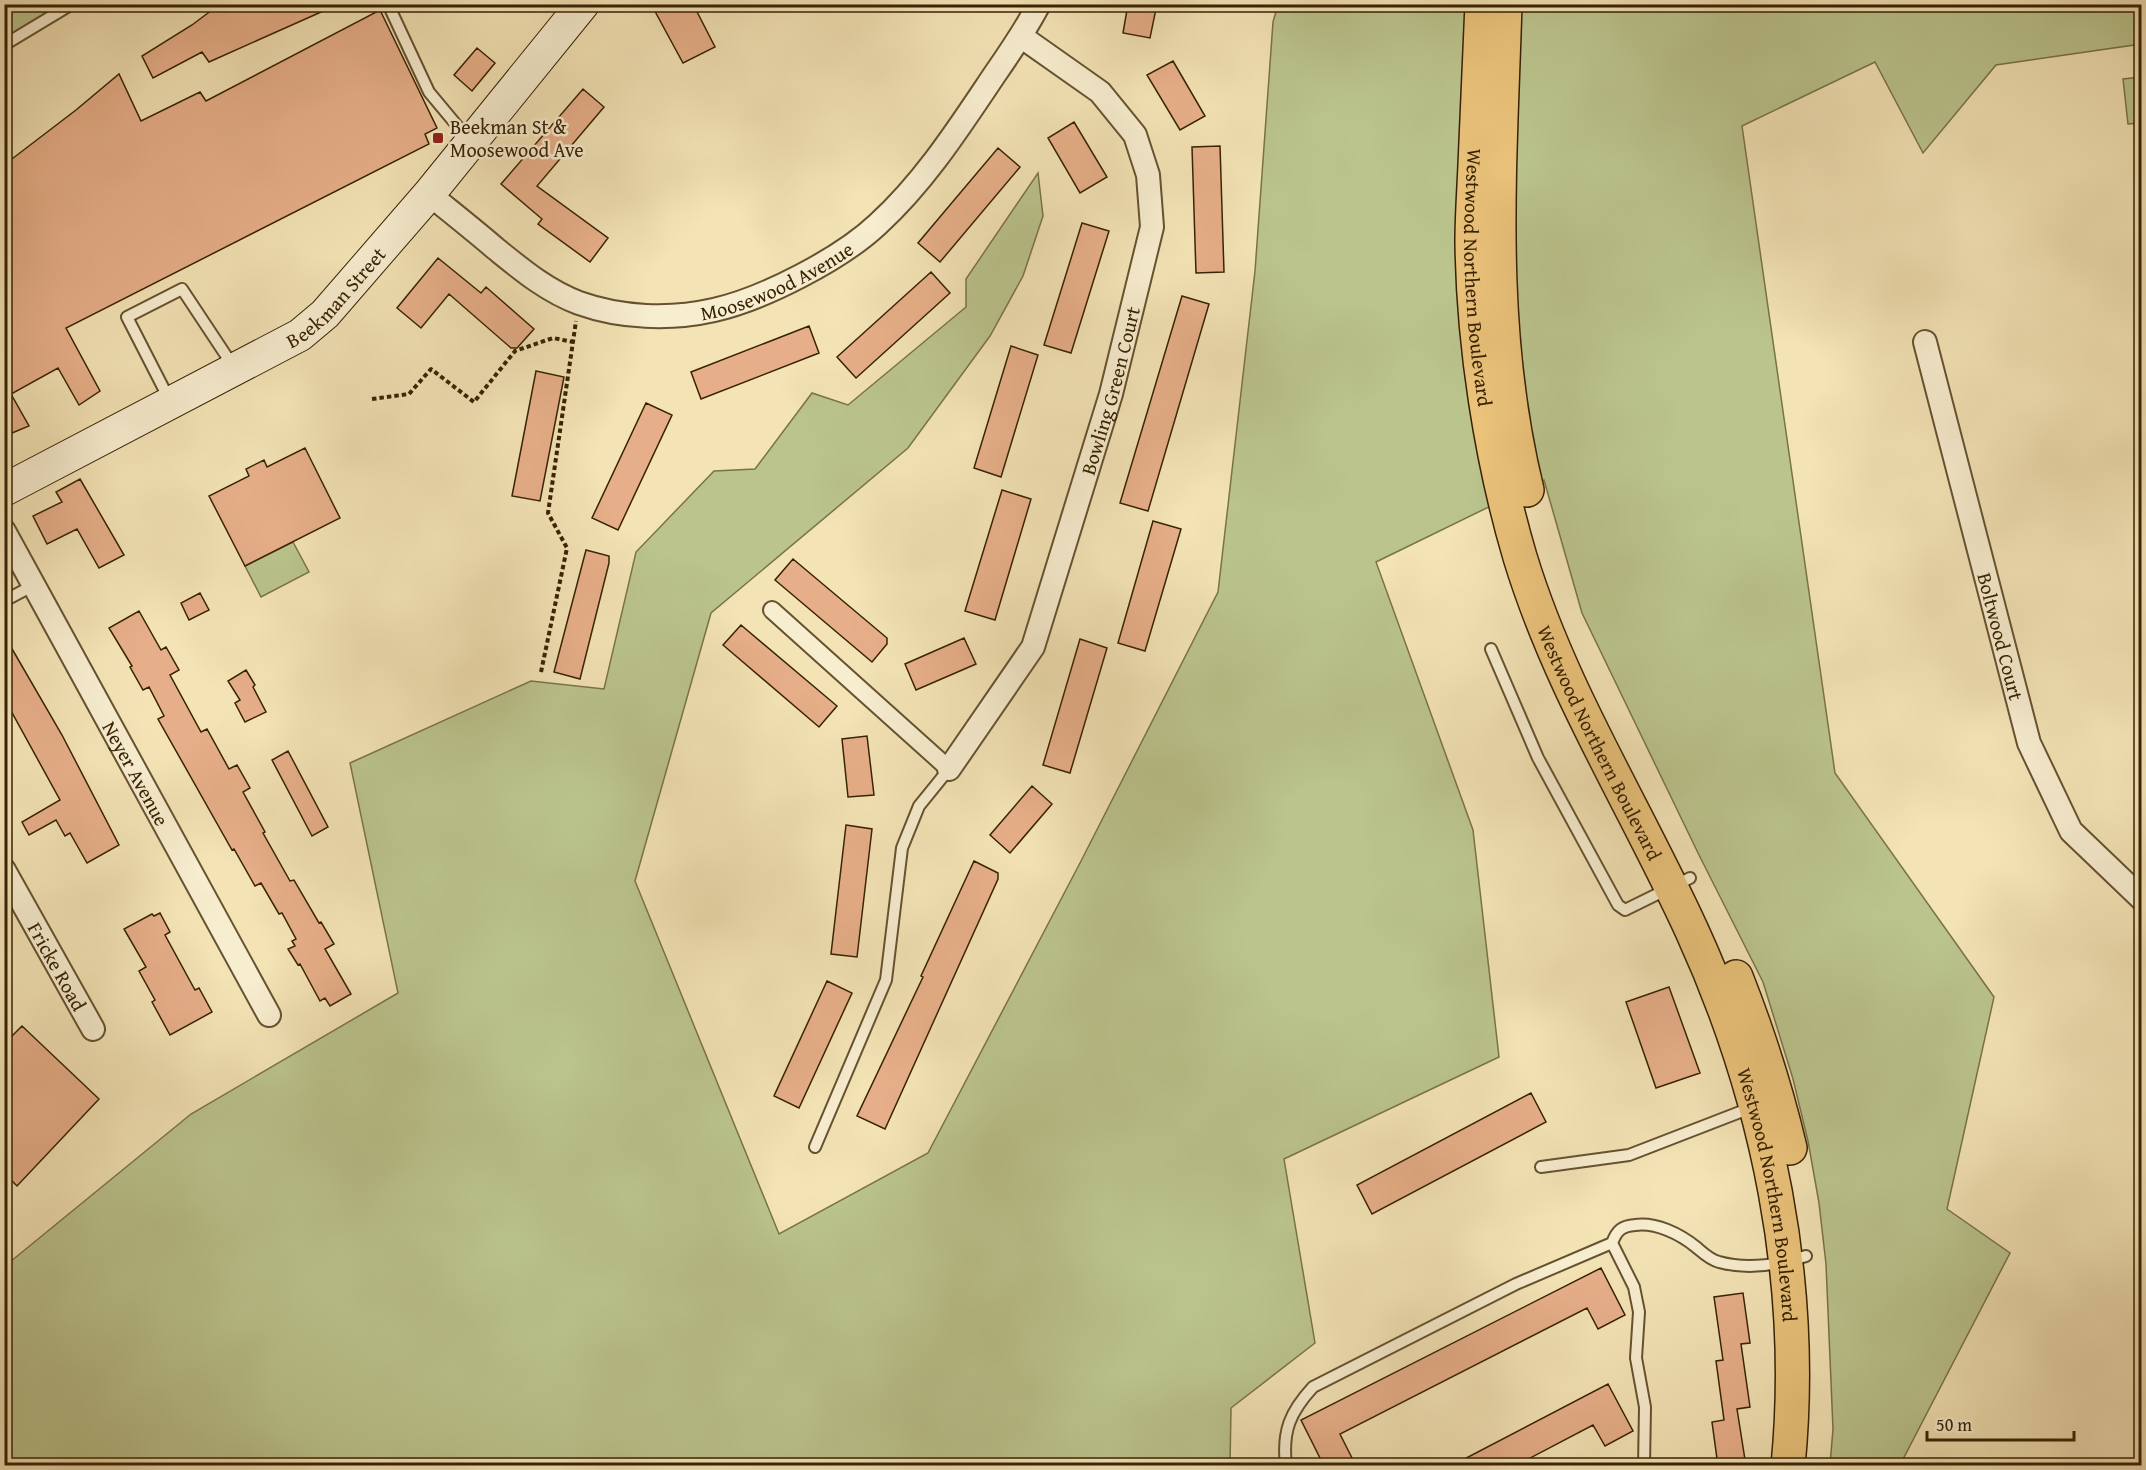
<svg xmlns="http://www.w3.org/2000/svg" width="2146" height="1470" viewBox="0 0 2146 1470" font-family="'Gentium Book Plus',serif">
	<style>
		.green { fill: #bbc48d; stroke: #797348; stroke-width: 1.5 }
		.building { fill: #e7af89; stroke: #372204; stroke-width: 1.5 }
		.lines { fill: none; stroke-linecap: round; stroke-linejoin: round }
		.service-casing { stroke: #665230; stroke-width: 14 }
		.pedestrian-casing { stroke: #665230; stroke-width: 20 }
		.minor-casing { stroke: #665230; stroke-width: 26 }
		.secondary-casing { stroke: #372204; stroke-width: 34 }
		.primary-casing { stroke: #372204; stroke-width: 36 }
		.path { stroke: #372204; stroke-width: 4; stroke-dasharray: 4.5 3; stroke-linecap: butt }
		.service { stroke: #f7edcf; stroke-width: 10 }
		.pedestrian { stroke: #f7edcf; stroke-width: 16 }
		.minor { stroke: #f7edcf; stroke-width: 22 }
		.secondary { stroke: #f7edcf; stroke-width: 32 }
		.primary { stroke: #eac27a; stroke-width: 33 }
		.poi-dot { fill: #8f2418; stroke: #f7edcf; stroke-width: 2 }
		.labels { text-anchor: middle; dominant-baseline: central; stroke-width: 5; stroke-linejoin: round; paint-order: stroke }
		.poi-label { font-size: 20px; fill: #372204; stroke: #f7edcf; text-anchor: start }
		.street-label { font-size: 20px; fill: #372204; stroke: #f7edcf }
	</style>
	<rect width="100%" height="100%" fill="#f3e3b5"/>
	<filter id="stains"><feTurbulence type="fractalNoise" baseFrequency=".00333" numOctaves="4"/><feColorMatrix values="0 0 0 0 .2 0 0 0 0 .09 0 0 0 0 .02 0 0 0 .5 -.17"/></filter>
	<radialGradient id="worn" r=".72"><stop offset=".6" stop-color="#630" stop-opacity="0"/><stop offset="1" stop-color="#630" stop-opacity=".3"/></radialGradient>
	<path class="green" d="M 5,4 L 72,5 L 5,45 Z
		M 1278,5 L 2141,5 L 2141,44 L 1996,65 L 1923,153 L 1875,62 L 1742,126 L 1835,773 L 1994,997 L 1947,1209 L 2010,1253 L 1900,1465 L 1830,1465 L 1833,1429 L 1826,1264 L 1819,1203 L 1808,1141 L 1793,1079 L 1763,982 L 1699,855 L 1582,613 L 1544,480 L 1376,562 L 1473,830 L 1499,1057 L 1284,1159 L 1315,1343 L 1231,1408 L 1230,1465 L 5,1466 L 5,1266 L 191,1114 L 398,993 L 350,763 L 531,681 L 604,689 L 636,552 L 714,471 L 755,469 L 812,393 L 848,405 L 966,307 L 966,279 L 1038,173 L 1043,216 L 1023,276 L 990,336 L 908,448 L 711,613 L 635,881 L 779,1234 L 928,1153 L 1080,863 L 1218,592 L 1255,271 L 1273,22 Z
		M 2141,77 L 2141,123 L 2128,124 L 2123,79 Z
		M 293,542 L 309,572 L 261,597 L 245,566 Z"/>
	<path class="building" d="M 220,4 L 339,4 L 209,62 L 202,52 L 153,78 L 142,56 L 192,25 Z
		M 651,4 L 693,4 L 715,47 L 683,63 Z
		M 1128,4 L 1157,4 L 1150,38 L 1123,33 Z
		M 380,10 L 437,128 L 425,134 L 429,144 L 66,328 L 100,391 L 79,405 L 58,368 L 11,394 L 29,426 L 12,433 L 4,422 L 4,165 L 76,110 L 119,74 L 141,121 L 200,92 L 206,101 Z
		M 477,48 L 495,63 L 472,91 L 454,75 Z
		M 1173,61 L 1205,116 L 1180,130 L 1147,75 Z
		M 583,89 L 604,107 L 537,186 L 608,238 L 590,262 L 538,224 L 542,219 L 501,184 Z
		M 1074,122 L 1107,177 L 1080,193 L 1048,138 Z
		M 1220,146 L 1224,272 L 1196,273 L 1192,147 Z
		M 998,148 L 1020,167 L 940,262 L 918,243 Z
		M 1082,223 L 1109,231 L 1071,353 L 1044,345 Z
		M 438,258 L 481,293 L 486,287 L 534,329 L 517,348 L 511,348 L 449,294 L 421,328 L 397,308 Z
		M 931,272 L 950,293 L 856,378 L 837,357 Z
		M 1182,296 L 1209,304 L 1148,511 L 1120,503 Z
		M 809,326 L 819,353 L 701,399 L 691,372 Z
		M 1011,346 L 1038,355 L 1001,477 L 974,468 Z
		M 536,371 L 564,377 L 540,501 L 512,496 Z
		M 646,403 L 672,415 L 618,530 L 592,518 Z
		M 305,448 L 340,518 L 245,566 L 209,496 L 249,476 L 246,469 L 264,460 L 267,467 Z
		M 80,479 L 124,555 L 99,568 L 77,529 L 47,544 L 33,516 L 62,502 L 56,492 Z
		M 1002,490 L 1031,499 L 995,620 L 965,611 Z
		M 1153,521 L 1181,529 L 1145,651 L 1118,643 Z
		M 586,550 L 609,556 L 609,563 L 580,679 L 554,672 Z
		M 793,559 L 887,638 L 887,644 L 872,662 L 775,580 Z
		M 200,593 L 209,610 L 189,620 L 181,603 Z
		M 139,611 L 161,650 L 166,647 L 179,670 L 170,675 L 201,732 L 207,729 L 229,769 L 237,765 L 250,788 L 243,792 L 265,832 L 263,833 L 290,881 L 294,880 L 319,923 L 321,922 L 334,944 L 325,949 L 351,994 L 330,1006 L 325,998 L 320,1001 L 300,964 L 298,965 L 288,949 L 295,946 L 292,941 L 296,939 L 282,913 L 279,914 L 261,883 L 255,886 L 234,849 L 232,850 L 158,719 L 164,716 L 149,687 L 143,690 L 130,667 L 132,666 L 109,628 Z
		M 741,625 L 837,706 L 819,727 L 723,645 Z
		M 4,635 L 62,735 L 119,845 L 87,863 L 70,833 L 65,836 L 56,820 L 29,835 L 22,822 L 60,800 L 4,698 Z
		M 964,638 L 976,664 L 916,690 L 905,664 Z
		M 1080,639 L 1107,648 L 1070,773 L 1043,765 Z
		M 246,670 L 255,685 L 253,687 L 266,712 L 245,722 L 235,703 L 240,700 L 228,681 Z
		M 867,736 L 874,795 L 848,797 L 842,739 Z
		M 288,751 L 328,827 L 312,836 L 272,760 Z
		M 1032,786 L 1052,804 L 1010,853 L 990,835 Z
		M 846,825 L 872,829 L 857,957 L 831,954 Z
		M 974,861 L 998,873 L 998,879 L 885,1129 L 857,1116 L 923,977 L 921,976 Z
		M 160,913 L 170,932 L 165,935 L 195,990 L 199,988 L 212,1012 L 170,1035 L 152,1002 L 155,1000 L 139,971 L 146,967 L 124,929 L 152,914 L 154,916 Z
		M 827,981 L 852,993 L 799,1108 L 774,1096 Z
		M 1669,987 L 1700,1073 L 1656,1088 L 1626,1002 Z
		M 22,1026 L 99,1099 L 17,1186 L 4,1173 L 4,1044 Z
		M 1531,1093 L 1546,1122 L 1372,1214 L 1357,1185 Z
		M 1601,1268 L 1625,1315 L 1598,1329 L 1587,1308 L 1340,1434 L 1356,1466 L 1324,1466 L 1301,1420 Z
		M 1743,1293 L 1750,1343 L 1741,1344 L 1750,1407 L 1737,1409 L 1746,1466 L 1718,1466 L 1712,1422 L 1724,1420 L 1716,1361 L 1723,1360 L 1714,1297 Z
		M 1608,1384 L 1633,1431 L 1605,1446 L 1593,1425 L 1515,1466 L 1451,1466 Z"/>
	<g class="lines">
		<g class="service-casing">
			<path id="service" d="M 388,4 L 429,92 L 469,140
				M 4,45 L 72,4
				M 169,399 L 127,317 L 182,289 L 233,366
				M 4,601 L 34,585
				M 1491,649 L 1538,758 L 1618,905 L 1625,910 L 1690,878
				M 815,1147 L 886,980 L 902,848 L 919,806 L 949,769
				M 1541,1167 L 1629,1155 L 1753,1107
				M 1286,1466 C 1282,1431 1290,1412 1313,1387 L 1516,1284 L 1612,1243
				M 1644,1466 L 1645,1407 L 1636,1358 L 1639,1312 L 1634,1287 L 1612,1243 C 1617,1230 1622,1226 1635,1225 C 1656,1222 1680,1234 1696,1247 C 1702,1252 1710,1260 1719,1262 C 1748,1270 1778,1265 1806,1256"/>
		</g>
		<g class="pedestrian-casing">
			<path id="pedestrian" d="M 772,610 L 949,769"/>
		</g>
		<g class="minor-casing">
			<g id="minor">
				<path id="s1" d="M 429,194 C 451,212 474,230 496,249 C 522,270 547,291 579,303 C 621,318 670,320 714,310 C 763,299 841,259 878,224 C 925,181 960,126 995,74 C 1011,51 1026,29 1039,4"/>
				<path id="s2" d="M 1925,342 L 2029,743 L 2071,831 L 2142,899"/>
				<path id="s3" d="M 4,531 L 269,1015"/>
				<path id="s4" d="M 949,769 L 1033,647 L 1111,394 L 1152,227 L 1148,175 L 1135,135 L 1100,92 L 1022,37"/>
				<path id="s5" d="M 4,870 L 93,1029"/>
			</g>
		</g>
		<g class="secondary-casing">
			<g id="secondary">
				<path id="s6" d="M 4,490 L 300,335 L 325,314 L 429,194 L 583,4"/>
			</g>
		</g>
		<g class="primary-casing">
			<g id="primary">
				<path id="s7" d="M 1482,4 C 1480,58 1477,111 1475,165 C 1474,190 1472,216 1472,241 C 1473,343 1491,459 1520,557 C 1560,689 1635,806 1692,931 C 1768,1097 1806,1283 1788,1466"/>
				<path d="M 1505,4 C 1500,169 1487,328 1527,490"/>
				<path d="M 1736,977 C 1758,1033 1776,1089 1790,1148"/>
			</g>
		</g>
		<path class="path" d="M 372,399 L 409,394 L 431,369 L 474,402 L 515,351 L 553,338 L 573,342
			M 541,672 L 567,548 L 548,513 L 576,321"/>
		<use href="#service" class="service"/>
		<use href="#pedestrian" class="pedestrian"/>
		<use href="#minor" class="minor"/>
		<use href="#secondary" class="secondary"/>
		<use href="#primary" class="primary"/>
	</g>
	<rect class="poi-dot" x="432" y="132" width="12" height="12" rx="3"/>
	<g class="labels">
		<g class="poi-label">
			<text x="450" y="126">Beekman St &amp;<tspan x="450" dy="23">Moosewood Ave</tspan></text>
		</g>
		<g class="street-label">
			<text stroke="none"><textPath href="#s1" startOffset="392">Moosewood Avenue</textPath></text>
			<text stroke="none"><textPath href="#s7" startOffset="274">Westwood Northern Boulevard</textPath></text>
			<text stroke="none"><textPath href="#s6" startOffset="386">Beekman Street</textPath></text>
			<text stroke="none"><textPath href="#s4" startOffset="416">Bowling Green Court</textPath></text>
			<text stroke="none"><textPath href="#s2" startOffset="304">Boltwood Court</textPath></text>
			<text stroke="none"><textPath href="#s7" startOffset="760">Westwood Northern Boulevard</textPath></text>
			<text stroke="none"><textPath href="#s3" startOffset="276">Neyer Avenue</textPath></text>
			<text stroke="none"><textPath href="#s5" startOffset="110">Fricke Road</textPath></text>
			<text stroke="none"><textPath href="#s7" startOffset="1246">Westwood Northern Boulevard</textPath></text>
		</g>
	</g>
	<rect width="2146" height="1470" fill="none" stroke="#f3e3b5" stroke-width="24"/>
	<rect x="6" y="6" width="2134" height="1458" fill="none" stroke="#372204" stroke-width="3"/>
	<rect x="12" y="12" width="2122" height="1446" fill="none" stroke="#372204" stroke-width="1.5"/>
	<path d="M1927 1431v9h147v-9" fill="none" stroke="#372204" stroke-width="3"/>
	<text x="1936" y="1431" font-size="18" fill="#372204" stroke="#f7edcf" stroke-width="4.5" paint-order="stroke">50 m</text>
	<rect width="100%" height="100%" filter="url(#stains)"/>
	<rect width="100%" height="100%" fill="url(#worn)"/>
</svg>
